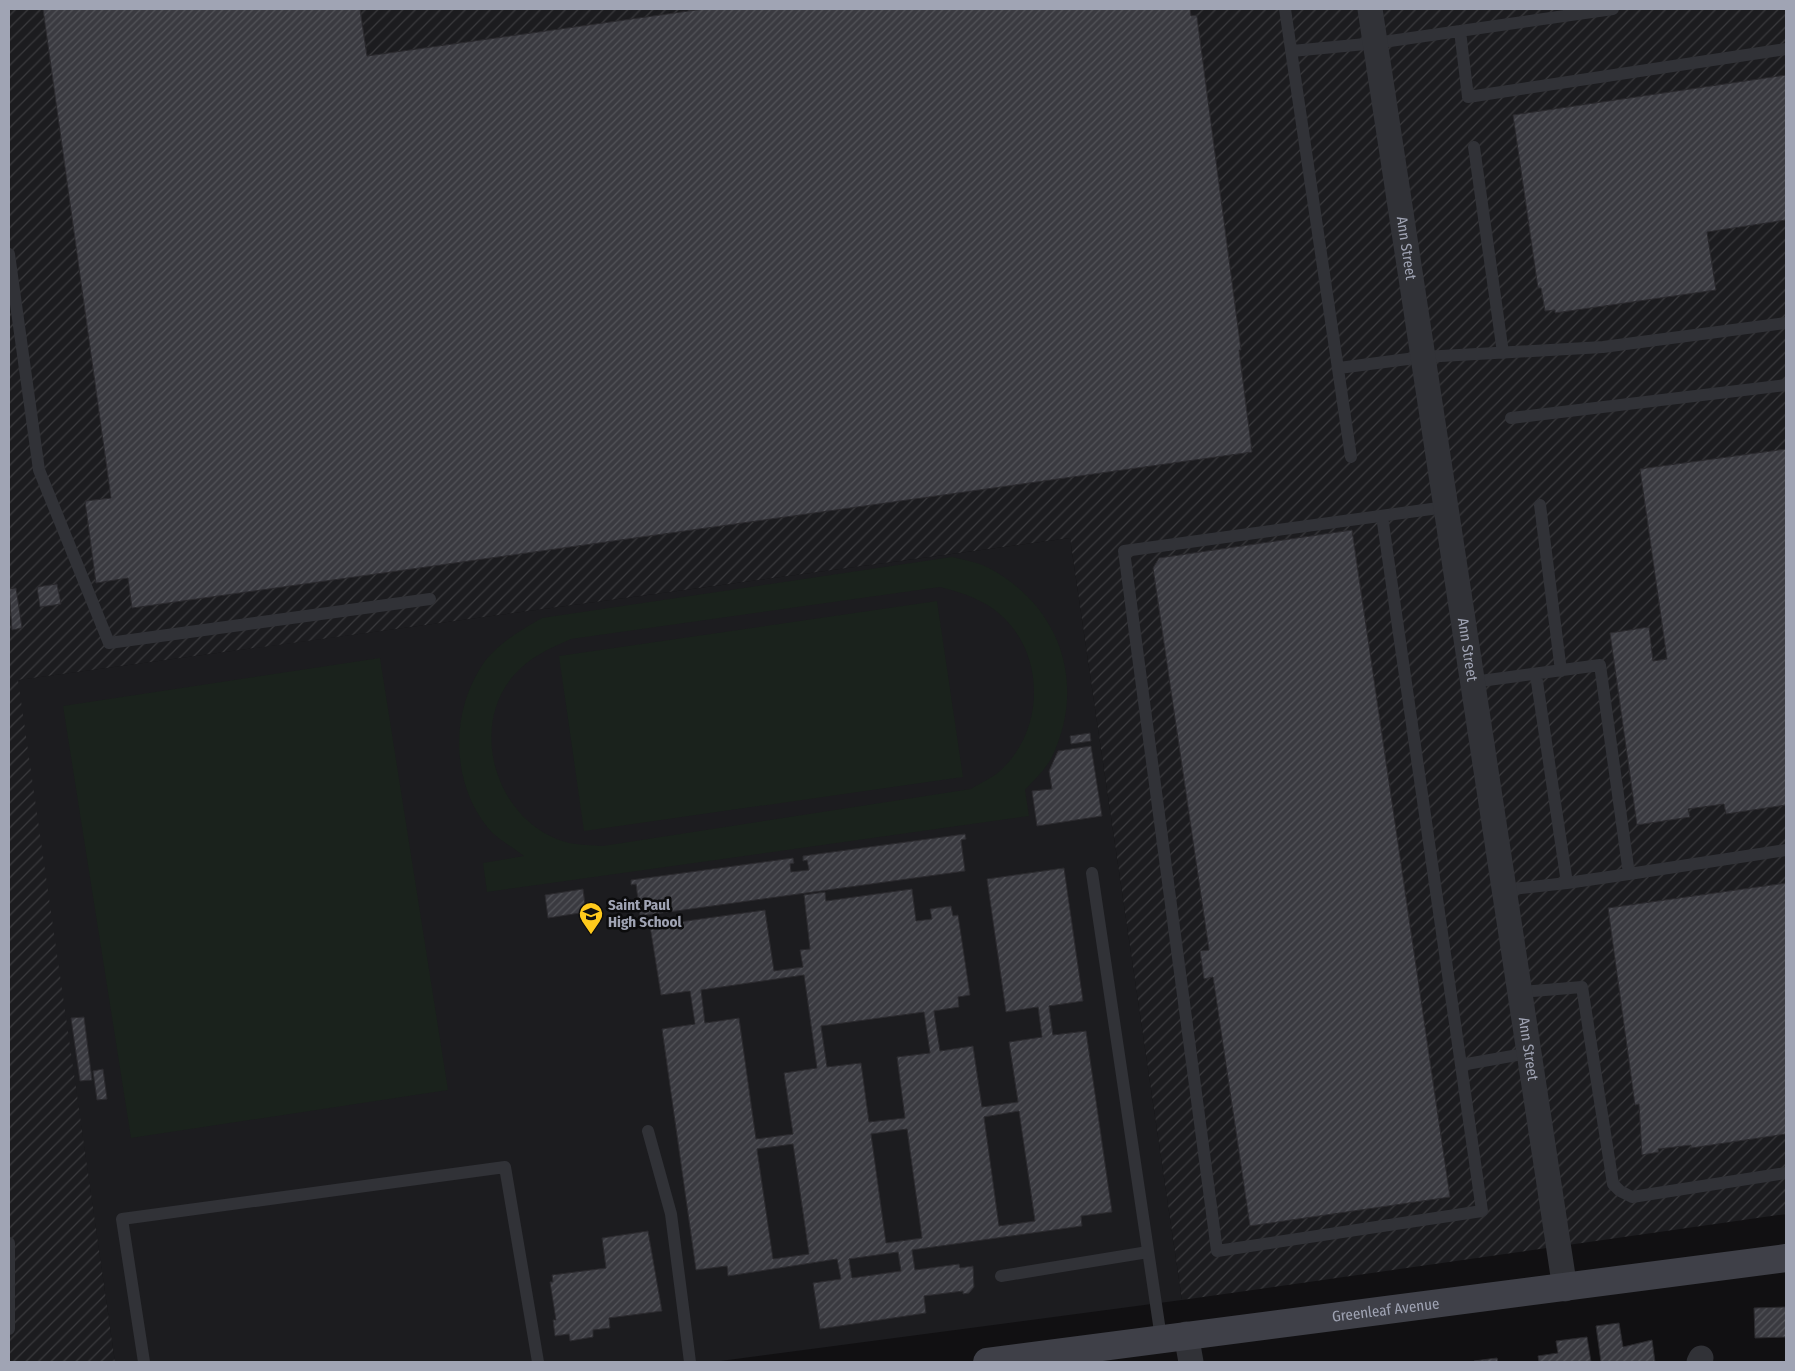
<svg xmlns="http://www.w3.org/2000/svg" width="1795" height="1371" viewBox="0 0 1795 1371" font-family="'Fira Sans Condensed',sans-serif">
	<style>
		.built { fill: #1c1c1f }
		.industrial { fill: url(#industrial-furrows) }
		.park { fill: #1a221c; fill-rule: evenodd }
		.building { fill: url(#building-hatch); stroke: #2b2a2e; fill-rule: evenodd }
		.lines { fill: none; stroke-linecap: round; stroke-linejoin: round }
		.lane { stroke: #313237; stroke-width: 12 }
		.street { stroke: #313237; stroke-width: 25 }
		.secondary { stroke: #3f4048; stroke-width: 28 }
		.labels { text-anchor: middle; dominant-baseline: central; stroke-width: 5; stroke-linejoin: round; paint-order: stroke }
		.street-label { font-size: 15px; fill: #a0a4b4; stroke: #0c0c0d }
		.poi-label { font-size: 15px; font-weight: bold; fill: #a0a4b4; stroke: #0c0c0d; text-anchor: start }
	</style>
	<defs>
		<pattern id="industrial-furrows" width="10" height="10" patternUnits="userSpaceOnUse" patternTransform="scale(1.25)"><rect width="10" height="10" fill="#1c1c1f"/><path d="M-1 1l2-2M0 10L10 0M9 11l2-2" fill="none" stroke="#3a3a3d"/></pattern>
		<pattern id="building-hatch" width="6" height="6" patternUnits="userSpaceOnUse" patternTransform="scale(1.25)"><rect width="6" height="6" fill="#3a3a40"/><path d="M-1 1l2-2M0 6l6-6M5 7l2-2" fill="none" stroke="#535459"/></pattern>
	</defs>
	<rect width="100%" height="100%" fill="#111012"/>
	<path class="built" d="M 1070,538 L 1182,1300 L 713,1362 L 115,1362 L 17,680 Z"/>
	<path class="industrial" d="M 9,9 L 1786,9 L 1786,1214 L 1182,1300 L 1070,538 L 18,680 L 115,1362 L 9,1362 Z"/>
	<path class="park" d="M 952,557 C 964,560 978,562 989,568 C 1060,606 1087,683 1052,757 C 1046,769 1034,780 1025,790 L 1029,816 L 487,892 L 483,863 L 524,856 C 513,847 497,839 488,828 C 450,781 450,710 485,661 C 500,642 521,630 542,618 ZM 940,587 C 963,593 985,600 1002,616 C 1046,657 1044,731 1000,771 C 992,778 980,783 971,789 L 603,846 C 592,845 580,845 569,843 C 499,826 466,730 514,675 C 530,657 550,648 571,639 Z
		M 937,601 L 963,777 L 584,831 L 559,656 Z
		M 380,658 L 448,1090 L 131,1138 L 63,706 Z"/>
	<path class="building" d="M 43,9 L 360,9 L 367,56 L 703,9 L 1190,9 L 1191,16 L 1197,15 L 1197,17 L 1241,350 L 1239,350 L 1252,452 L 132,608 L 128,578 L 96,583 L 85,501 L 111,498 Z
		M 1786,75 L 1786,220 L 1707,232 L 1716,290 L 1555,313 L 1555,310 L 1545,311 L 1541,288 L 1538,288 L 1513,115 Z
		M 1786,449 L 1786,805 L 1726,814 L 1724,804 L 1688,809 L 1690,817 L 1637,825 L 1610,633 L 1649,627 L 1653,661 L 1667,659 L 1640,469 Z
		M 1352,530 L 1450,1197 L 1250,1226 L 1213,977 L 1204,979 L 1200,951 L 1209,950 L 1153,568 L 1159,558 Z
		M 57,584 L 61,604 L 40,607 L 37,587 Z
		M 16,588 L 22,628 L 12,630 L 9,589 Z
		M 1090,733 L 1091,741 L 1071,744 L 1070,736 Z
		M 1091,746 L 1102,816 L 1037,826 L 1032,791 L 1052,789 L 1049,771 L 1058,751 Z
		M 965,834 L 966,839 L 961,840 L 965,871 L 640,916 L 636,884 L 631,885 L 631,880 L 793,858 L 794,863 L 790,864 L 791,872 L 809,870 L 807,860 L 803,861 L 803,856 Z
		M 1064,868 L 1083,1001 L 1049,1006 L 1053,1035 L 1086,1031 L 1112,1212 L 1081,1216 L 1082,1226 L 912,1250 L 915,1270 L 959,1264 L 960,1268 L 973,1266 L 974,1287 L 969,1293 L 963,1294 L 963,1291 L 924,1296 L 926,1313 L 820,1329 L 813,1283 L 841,1279 L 837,1259 L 728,1276 L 727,1266 L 696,1270 L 662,1029 L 695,1024 L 690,991 L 661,995 L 650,926 L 765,910 L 774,971 L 803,967 L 800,950 L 810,949 L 804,895 L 825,892 L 826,901 L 912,889 L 916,921 L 932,919 L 930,909 L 951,906 L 953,916 L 958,915 L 970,995 L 958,997 L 959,1007 L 934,1011 L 940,1051 L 973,1046 L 982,1107 L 1018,1102 L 1009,1042 L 1042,1037 L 1038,1007 L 1006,1012 L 987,879 ZM 804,975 L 817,1068 L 784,1073 L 793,1134 L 756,1139 L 739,1018 L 705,1023 L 701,990 ZM 924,1012 L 930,1053 L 897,1057 L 905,1118 L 869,1122 L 861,1063 L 827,1067 L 821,1026 ZM 1019,1111 L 1035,1221 L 999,1226 L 984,1117 ZM 907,1129 L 922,1238 L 886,1243 L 871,1134 ZM 793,1144 L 809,1254 L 773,1259 L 757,1149 ZM 898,1252 L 901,1271 L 852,1278 L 849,1259 Z
		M 1786,883 L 1786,1134 L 1691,1148 L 1691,1145 L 1658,1149 L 1659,1152 L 1642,1155 L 1639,1104 L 1635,1105 L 1608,908 Z
		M 583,889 L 586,912 L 548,918 L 545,895 Z
		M 84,1017 L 92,1080 L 80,1081 L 71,1018 Z
		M 103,1069 L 107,1099 L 97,1100 L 93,1071 Z
		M 648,1231 L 662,1311 L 609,1318 L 610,1328 L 593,1330 L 593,1337 L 570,1341 L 569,1334 L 555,1336 L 553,1320 L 556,1320 L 550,1282 L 553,1282 L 552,1275 L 606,1268 L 602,1238 Z
		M 1786,1307 L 1786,1337 L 1755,1338 L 1754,1308 Z
		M 1619,1323 L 1623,1347 L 1652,1340 L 1655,1362 L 1601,1362 L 1596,1326 Z
		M 1587,1337 L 1591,1362 L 1539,1362 L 1538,1356 L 1558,1353 L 1556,1341 Z
		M 1497,1358 L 1498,1362 L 1474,1362 L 1474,1361 Z"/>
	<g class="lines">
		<path class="lane" d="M 1285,9 L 1351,457
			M 1460,31 L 1468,97 L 1786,49
			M 1292,51 L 1376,43 L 1613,9
			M 1474,147 L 1503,353
			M 9,254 L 39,470 L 109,643 L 430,599
			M 1339,368 L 1423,357 L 1603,347 L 1786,323
			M 1511,418 L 1786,385
			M 1540,505 L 1561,671
			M 1382,516 L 1482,1211 L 1217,1251 L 1124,551 L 1446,507
			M 1536,675 L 1567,883 L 1629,874
			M 1473,682 L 1600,665 L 1629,874 L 1786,850
			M 1092,873 L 1161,1338
			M 1504,890 L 1567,883
			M 1520,992 L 1582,987 L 1613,1184 L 1620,1191 L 1632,1197 L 1786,1173
			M 1461,1065 L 1529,1053
			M 648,1131 L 671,1214 L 690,1362
			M 9,1243 L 9,1329
			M 1001,1276 L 1148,1252
			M 144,1362 L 122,1219 L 505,1167 L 538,1362"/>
		<g class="street">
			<path id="s1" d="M 1370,9 L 1565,1289"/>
			<path d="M 1186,1334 L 1191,1362"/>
			<path d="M 1699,1362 L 1701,1358"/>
		</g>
		<path class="secondary" id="s2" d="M 987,1362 C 1253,1325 1520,1295 1786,1258"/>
	</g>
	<defs>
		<g id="school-pin" transform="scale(1.25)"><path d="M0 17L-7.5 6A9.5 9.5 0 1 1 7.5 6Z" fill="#ffca1c" stroke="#0c0c0d"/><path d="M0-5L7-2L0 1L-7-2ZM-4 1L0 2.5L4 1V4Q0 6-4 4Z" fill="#111"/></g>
	</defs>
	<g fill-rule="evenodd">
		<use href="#school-pin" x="591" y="914"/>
	</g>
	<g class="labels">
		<g class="street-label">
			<text stroke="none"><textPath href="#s1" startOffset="242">Ann Street</textPath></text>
			<text stroke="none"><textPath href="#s1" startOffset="648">Ann Street</textPath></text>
			<text stroke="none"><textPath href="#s1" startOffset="1052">Ann Street</textPath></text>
			<text stroke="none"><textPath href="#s2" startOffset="402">Greenleaf Avenue</textPath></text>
		</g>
		<g class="poi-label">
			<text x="608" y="905">Saint Paul<tspan x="608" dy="17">High School</tspan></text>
		</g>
	</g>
	<rect width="1795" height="1371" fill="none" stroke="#a0a4b4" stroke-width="20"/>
</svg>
